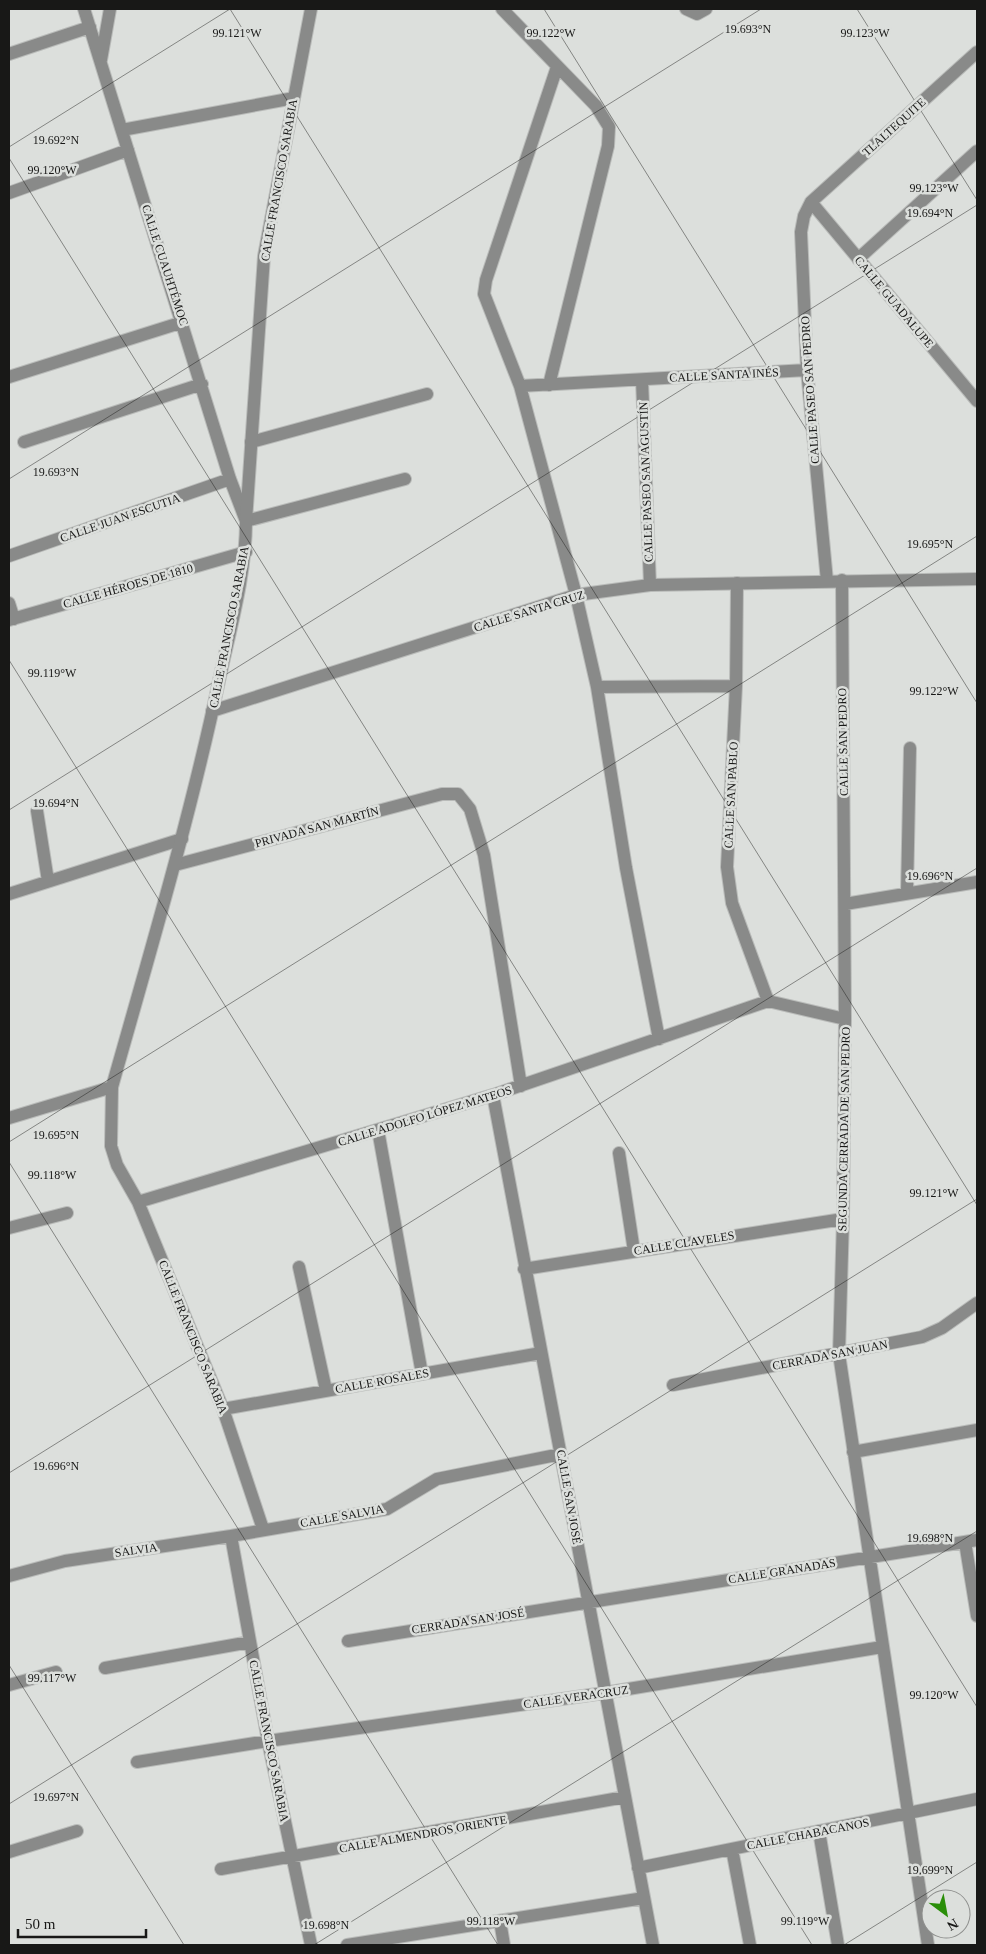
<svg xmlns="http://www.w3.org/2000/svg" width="986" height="1954" viewBox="0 0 986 1954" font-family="Georgia,serif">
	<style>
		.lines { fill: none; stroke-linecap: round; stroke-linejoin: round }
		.minor-casing { stroke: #b9bbb9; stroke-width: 14 }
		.tertiary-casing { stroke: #b9bbb9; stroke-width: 14 }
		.minor { stroke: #898a89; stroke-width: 12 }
		.tertiary { stroke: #898a89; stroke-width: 12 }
		.ticks { fill: none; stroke: #181817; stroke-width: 1; stroke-opacity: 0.45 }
		.labels { text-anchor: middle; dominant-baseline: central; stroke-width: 5; stroke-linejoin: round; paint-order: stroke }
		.street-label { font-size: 12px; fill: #181817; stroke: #dcdfdc }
		.ticks-label { font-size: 12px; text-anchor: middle; fill: #181817; stroke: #dcdfdc; stroke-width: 5; stroke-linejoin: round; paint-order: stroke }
	</style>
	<rect width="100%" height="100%" fill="#dcdfdc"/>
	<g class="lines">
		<g class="minor-casing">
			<path id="minor" d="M 84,9 L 230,479 L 246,521 L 405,479
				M 502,9 L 596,106 L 609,127 L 608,146 L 549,385
				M 686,9 L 697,14 L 706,9
				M 9,54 L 90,27
				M 101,60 L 110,9
				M 557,67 L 486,280 L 484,294 L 520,386 L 576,595 L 597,687 L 626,868 L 659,1039
				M 122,130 L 294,98
				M 9,193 L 128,150
				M 811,202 L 977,401
				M 858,259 L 977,151
				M 9,377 L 183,322
				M 642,380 L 650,585
				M 520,386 L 807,370
				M 24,442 L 202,384
				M 251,442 L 427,394
				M 9,556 L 230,479
				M 842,580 L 845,1019 L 843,1219 L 839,1354 L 928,1945
				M 827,581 L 807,370 L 801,232 L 804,216 L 811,202 L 977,52
				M 737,583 L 736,686 L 727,867 L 732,903 L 768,1001
				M 9,603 L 14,619
				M 9,620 L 246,552
				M 597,687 L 736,686
				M 37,811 L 48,881
				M 175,865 L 442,794 L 458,794 L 470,809 L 484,855 L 521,1086
				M 907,893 L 910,748
				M 9,894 L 182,839
				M 845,904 L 977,882
				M 768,1001 L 845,1019
				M 112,1087 L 111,1146 L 117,1165 L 138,1202 L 223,1409 L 263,1529
				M 493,1095 L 653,1945
				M 378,1130 L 422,1374
				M 619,1153 L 634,1251
				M 138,1202 L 493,1095 L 768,1001
				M 9,1228 L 67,1213
				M 299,1267 L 326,1390
				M 524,1269 L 843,1219
				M 673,1385 L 922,1337 L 942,1328 L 977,1303
				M 223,1409 L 541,1353
				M 853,1452 L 977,1430
				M 231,1536 L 268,1741 L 311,1945
				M 965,1542 L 977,1616
				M 9,1576 L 65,1561 L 231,1536 L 387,1509 L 437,1479 L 561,1454
				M 348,1641 L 977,1540
				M 105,1668 L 250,1642
				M 9,1685 L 56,1672
				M 137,1762 L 268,1741 L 604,1693 L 882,1647
				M 819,1831 L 838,1945
				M 732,1849 L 750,1945
				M 9,1852 L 77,1831
				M 638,1868 L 977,1799
				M 221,1869 L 625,1797
				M 500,1921 L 504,1945
				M 347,1945 L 644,1898"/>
		</g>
		<g class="tertiary-casing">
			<path id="tertiary" d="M 212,711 L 576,595 L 650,585 L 977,579
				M 9,1118 L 112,1087 C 150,952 190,818 219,681 C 230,629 246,575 246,521 L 264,256 L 311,9"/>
		</g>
		<use href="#minor" class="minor"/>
		<use href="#tertiary" class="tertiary"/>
	</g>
	<path class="ticks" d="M 230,9 L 977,1205M 544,9 L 977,703M 857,9 L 977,200M 9,147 L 230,9M 9,158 L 977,1707M 9,479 L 761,9M 9,660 L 812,1945M 9,810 L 977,205M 9,1142 L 977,536M 9,1162 L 498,1945M 9,1473 L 977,868M 9,1665 L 184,1945M 9,1804 L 977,1199M 314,1945 L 977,1531M 844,1945 L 977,1862"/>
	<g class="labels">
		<g class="street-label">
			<text transform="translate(894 127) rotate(-42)">TLALTEQUITE</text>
			<text transform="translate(279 180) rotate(-80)">CALLE FRANCISCO SARABIA</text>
			<text transform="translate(165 265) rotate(72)">CALLE CUAUHTÉMOC</text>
			<text transform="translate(894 302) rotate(50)">CALLE GUADALUPE</text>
			<text transform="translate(724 375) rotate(-3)">CALLE SANTA INÉS</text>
			<text transform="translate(810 390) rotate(-94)">CALLE PASEO SAN PEDRO</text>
			<text transform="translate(646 482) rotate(-92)">CALLE PASEO SAN AGUSTÍN</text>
			<text transform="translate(120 518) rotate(-19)">CALLE JUAN ESCUTIA</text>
			<text transform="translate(128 586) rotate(-16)">CALLE HÉROES DE 1810</text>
			<text transform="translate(529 611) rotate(-17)">CALLE SANTA CRUZ</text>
			<text transform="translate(229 627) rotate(-79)">CALLE FRANCISCO SARABIA</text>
			<text transform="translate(843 742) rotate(-91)">CALLE SAN PEDRO</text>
			<text transform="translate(731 795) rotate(-87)">CALLE SAN PABLO</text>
			<text transform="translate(317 827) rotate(-15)">PRIVADA SAN MARTÍN</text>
			<text transform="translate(425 1116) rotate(-17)">CALLE ADOLFO LÓPEZ MATEOS</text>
			<text transform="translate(844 1129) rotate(-89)">SEGUNDA CERRADA DE SAN PEDRO</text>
			<text transform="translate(684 1243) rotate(-9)">CALLE CLAVELES</text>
			<text transform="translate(193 1337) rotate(68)">CALLE FRANCISCO SARABIA</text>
			<text transform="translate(830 1355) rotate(-11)">CERRADA SAN JUAN</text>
			<text transform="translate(382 1381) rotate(-10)">CALLE ROSALES</text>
			<text transform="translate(569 1497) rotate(80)">CALLE SAN JOSÉ</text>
			<text transform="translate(342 1516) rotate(-10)">CALLE SALVIA</text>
			<text transform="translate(136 1550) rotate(-8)">SALVIA</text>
			<text transform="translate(782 1571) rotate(-9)">CALLE GRANADAS</text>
			<text transform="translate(468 1621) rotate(-9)">CERRADA SAN JOSÉ</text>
			<text transform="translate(576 1697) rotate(-8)">CALLE VERACRUZ</text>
			<text transform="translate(269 1741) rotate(79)">CALLE FRANCISCO SARABIA</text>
			<text transform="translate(423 1834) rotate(-10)">CALLE ALMENDROS ORIENTE</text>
			<text transform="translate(808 1834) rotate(-11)">CALLE CHABACANOS</text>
		</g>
	</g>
	<g class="ticks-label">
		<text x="748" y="33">19.693°N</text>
		<text x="237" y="37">99.121°W</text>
		<text x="551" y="37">99.122°W</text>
		<text x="865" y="37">99.123°W</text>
		<text x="56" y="144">19.692°N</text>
		<text x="52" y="174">99.120°W</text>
		<text x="934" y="192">99.123°W</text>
		<text x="930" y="217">19.694°N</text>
		<text x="56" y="476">19.693°N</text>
		<text x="930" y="548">19.695°N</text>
		<text x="52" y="677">99.119°W</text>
		<text x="934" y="695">99.122°W</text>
		<text x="56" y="807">19.694°N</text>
		<text x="930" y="880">19.696°N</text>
		<text x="56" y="1139">19.695°N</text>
		<text x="52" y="1179">99.118°W</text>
		<text x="934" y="1197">99.121°W</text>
		<text x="56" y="1470">19.696°N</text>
		<text x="930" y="1542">19.698°N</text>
		<text x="52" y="1682">99.117°W</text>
		<text x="934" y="1699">99.120°W</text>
		<text x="56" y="1801">19.697°N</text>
		<text x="930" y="1874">19.699°N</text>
		<text x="491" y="1925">99.118°W</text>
		<text x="805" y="1925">99.119°W</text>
		<text x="326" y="1929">19.698°N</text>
	</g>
	<rect width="986" height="1954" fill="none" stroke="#181817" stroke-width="20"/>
	<g transform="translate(946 1914) rotate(148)"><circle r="24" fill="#dcdfdc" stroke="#8e8f8d"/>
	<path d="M0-4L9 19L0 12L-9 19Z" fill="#2a8e09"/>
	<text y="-8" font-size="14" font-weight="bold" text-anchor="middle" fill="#181817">N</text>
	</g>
	<path d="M18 1929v8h128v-8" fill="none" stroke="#181817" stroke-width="2.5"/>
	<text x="25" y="1929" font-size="15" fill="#181817" stroke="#dcdfdc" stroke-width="4" paint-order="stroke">50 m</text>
</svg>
